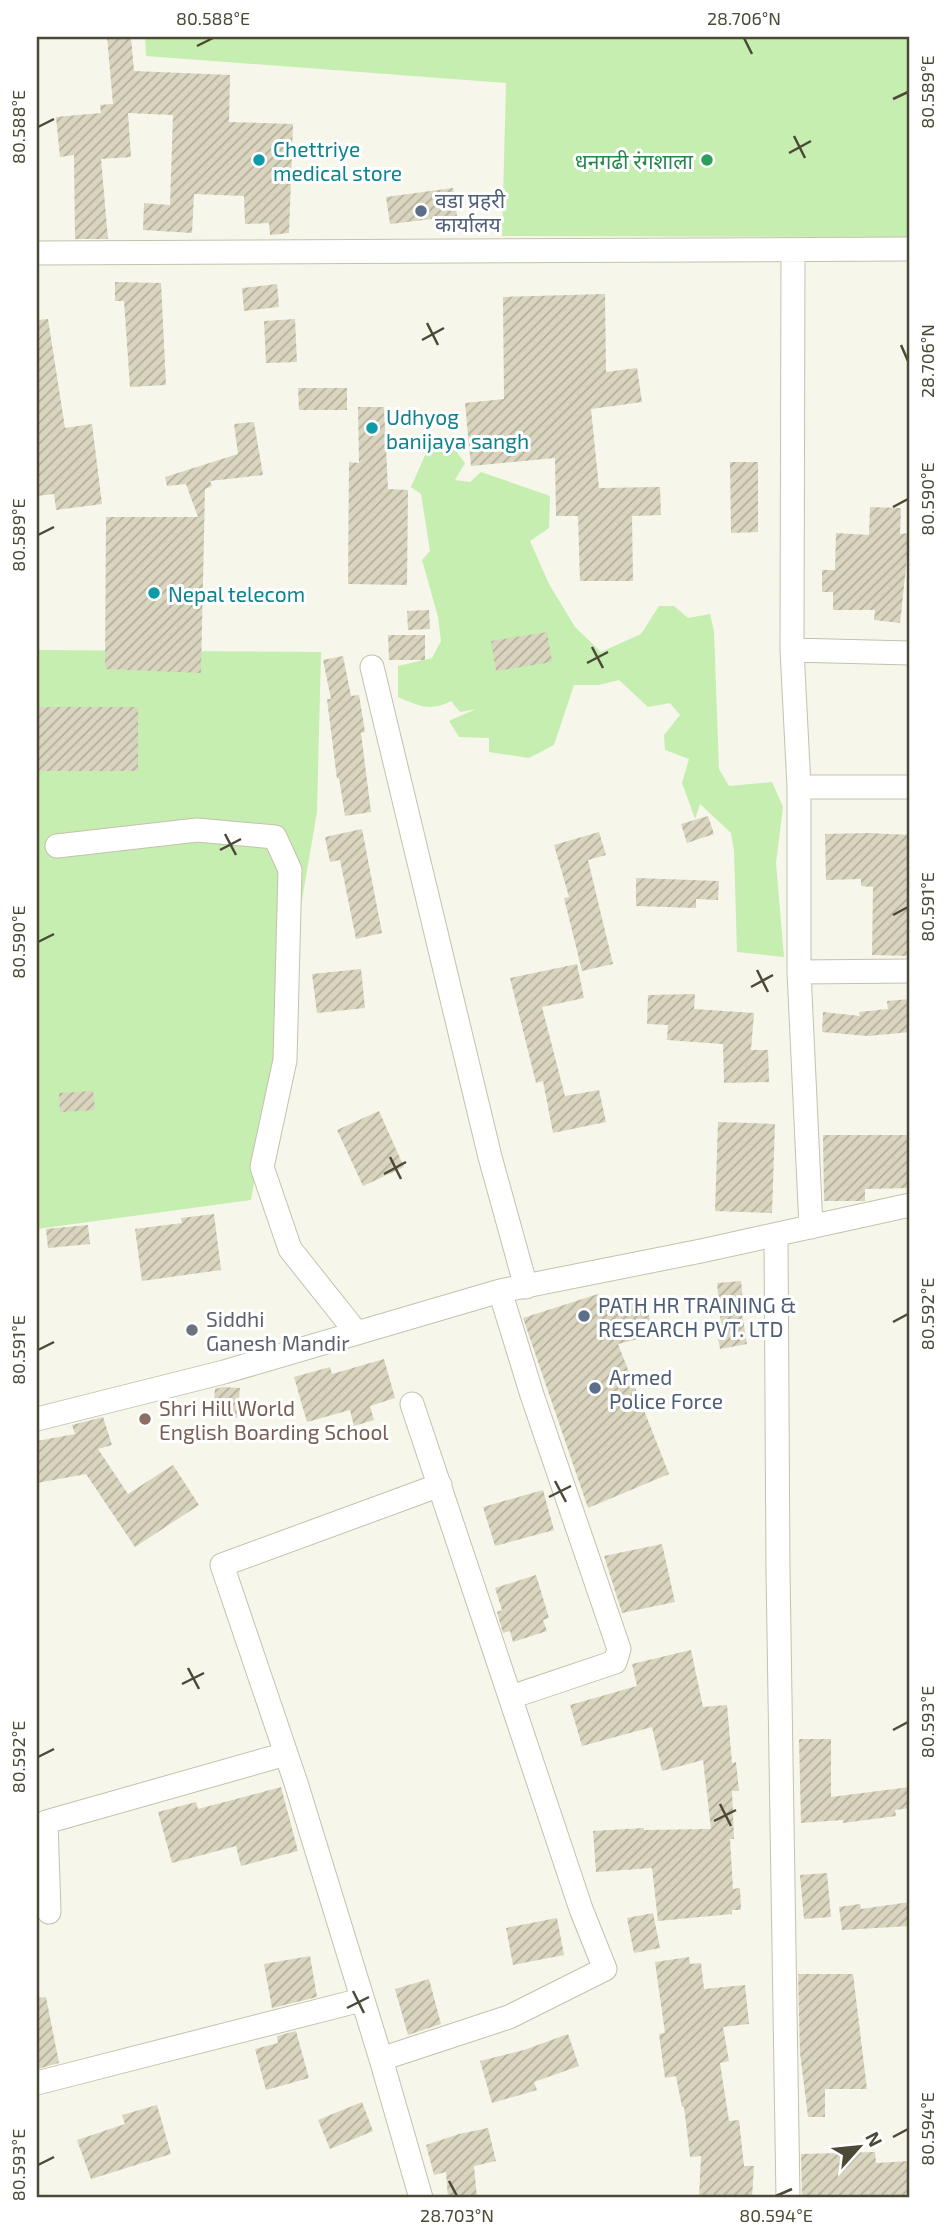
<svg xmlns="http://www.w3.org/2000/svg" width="947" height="2235" viewBox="0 0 947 2235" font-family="'Exo 2','Noto Sans Devanagari',sans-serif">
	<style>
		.grass { fill: #c5eeb0 }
		.building { fill: url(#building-hatch) }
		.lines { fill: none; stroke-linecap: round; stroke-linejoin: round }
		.street-casing { stroke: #c4c1ac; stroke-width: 25 }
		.street { stroke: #fff; stroke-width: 23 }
		.ticks { fill: none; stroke: #4c4937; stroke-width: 2.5 }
		.culture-dot { fill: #0f9aa8; stroke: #fff; stroke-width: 2.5 }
		.leisure-dot { fill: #2e9e5b; stroke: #fff; stroke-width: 2.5 }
		.service-dot { fill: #5c6f8a; stroke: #fff; stroke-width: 2.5 }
		.worship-dot { fill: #6b7280; stroke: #fff; stroke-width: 2.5 }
		.education-dot { fill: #8d6e63; stroke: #fff; stroke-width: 2.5 }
		.labels { text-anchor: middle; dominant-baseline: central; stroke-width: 6; stroke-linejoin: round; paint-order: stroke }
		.culture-label { font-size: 21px; fill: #0d838f; stroke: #fff; text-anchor: start }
		.leisure-label { font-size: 21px; fill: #27864d; stroke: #fff; text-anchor: end }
		.service-label { font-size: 21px; fill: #4e5e75; stroke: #fff; text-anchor: start }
		.worship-label { font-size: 21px; fill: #5b616d; stroke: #fff; text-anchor: start }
		.education-label { font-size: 21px; fill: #785e54; stroke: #fff; text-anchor: start }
		.neatline { fill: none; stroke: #4c4937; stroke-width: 2.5 }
		.ticks-label { font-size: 18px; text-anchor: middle; fill: #4c4937 }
	</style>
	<defs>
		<pattern id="building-hatch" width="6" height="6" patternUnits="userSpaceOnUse" patternTransform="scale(1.75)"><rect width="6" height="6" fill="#dad5bf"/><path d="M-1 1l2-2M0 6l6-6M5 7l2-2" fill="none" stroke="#b3af9c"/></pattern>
	</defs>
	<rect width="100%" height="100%" fill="#f7f6eb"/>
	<path class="grass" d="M 145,37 L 910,37 L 910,237 L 502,236 L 506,83 L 146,56 Z
		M 430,444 L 452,446 L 465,463 L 455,480 L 470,482 L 481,472 L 550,496 L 549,528 L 530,541 L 549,584 L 575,627 L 601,652 L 641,634 L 659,606 L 674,606 L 688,618 L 710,614 L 714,631 L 719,769 L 729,786 L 772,782 L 783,807 L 776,863 L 784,957 L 737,952 L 734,851 L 731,833 L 700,804 L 695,819 L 682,783 L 689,759 L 665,750 L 664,735 L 680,715 L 670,703 L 648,707 L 619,680 L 599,685 L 574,685 L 554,745 L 529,758 L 489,752 L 489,738 L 459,737 L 449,721 L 476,709 L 460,712 L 451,701 C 430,712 419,706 398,697 L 398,666 L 432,658 L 441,641 L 438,617 L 422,560 L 430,551 L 421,494 L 411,487 Z
		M 37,650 L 321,652 L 317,812 L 251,1200 L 37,1229 Z"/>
	<path class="building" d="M 107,37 L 131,37 L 134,71 L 230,75 L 229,122 L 293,124 L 289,233 L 270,235 L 269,223 L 245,224 L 244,196 L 194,194 L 192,233 L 143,230 L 144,203 L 170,205 L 173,115 L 128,113 L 131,157 L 101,159 L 108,239 L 75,239 L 74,155 L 60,157 L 56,117 L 101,113 L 100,105 L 113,104 Z
		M 453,188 L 457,216 L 390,224 L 386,197 Z
		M 115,282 L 161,283 L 166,385 L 130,387 L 124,301 L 115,301 Z
		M 277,284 L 279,307 L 244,311 L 242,288 Z
		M 605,294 L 606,372 L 637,368 L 642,402 L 591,409 L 599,488 L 660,487 L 661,515 L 632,516 L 633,581 L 580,581 L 578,516 L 556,516 L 555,458 L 471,466 L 465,403 L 504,399 L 503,297 Z
		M 48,319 L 65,428 L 92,424 L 102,504 L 56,510 L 54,494 L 37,496 L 37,320 Z
		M 295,319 L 297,362 L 266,363 L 264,321 Z
		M 298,388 L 347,388 L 347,410 L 299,410 Z
		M 358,407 L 384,407 L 388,489 L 408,490 L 407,585 L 348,584 L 349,462 L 359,463 Z
		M 254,422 L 263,475 L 210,481 L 212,486 L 205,489 L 201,673 L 105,669 L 106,517 L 198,517 L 186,484 L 167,486 L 165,477 L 238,454 L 234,424 Z
		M 730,462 L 758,462 L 758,532 L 731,533 Z
		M 870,507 L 901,508 L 900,534 L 910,533 L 910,558 L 907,558 L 900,623 L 874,620 L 875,610 L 833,610 L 833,592 L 822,592 L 822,570 L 835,570 L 836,533 L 869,535 Z
		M 429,610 L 430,629 L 408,630 L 407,611 Z
		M 547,632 L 552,662 L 496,671 L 491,641 Z
		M 388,635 L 425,635 L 425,660 L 389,660 Z
		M 343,656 L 351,696 L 359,695 L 365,732 L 361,733 L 371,812 L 345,816 L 339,778 L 337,779 L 327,699 L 331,699 L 323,660 Z
		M 37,707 L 138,707 L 138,771 L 37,771 Z
		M 708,816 L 714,834 L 687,843 L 681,824 Z
		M 362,829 L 382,933 L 356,939 L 340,860 L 330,862 L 325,837 Z
		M 599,832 L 606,855 L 588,860 L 613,964 L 582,971 L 564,898 L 569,897 L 554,845 Z
		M 869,833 L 910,835 L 909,956 L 872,955 L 873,887 L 861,886 L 861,879 L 826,880 L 825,834 Z
		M 636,878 L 719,881 L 718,900 L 696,899 L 696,908 L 636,906 Z
		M 577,964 L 584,998 L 542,1007 L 565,1096 L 599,1090 L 606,1122 L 553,1133 L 543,1081 L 536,1083 L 510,978 Z
		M 361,969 L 365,1008 L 317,1013 L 312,974 Z
		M 695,994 L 694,1009 L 754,1013 L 751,1050 L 768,1050 L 769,1082 L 724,1083 L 723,1044 L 667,1040 L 668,1025 L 647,1024 L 648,995 Z
		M 910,999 L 910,1032 L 868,1036 L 822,1032 L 823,1012 L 860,1016 L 859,1012 L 888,1009 L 887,1001 Z
		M 93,1091 L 95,1110 L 60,1112 L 59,1093 Z
		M 379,1111 L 404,1167 L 363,1186 L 337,1130 Z
		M 718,1122 L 775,1124 L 772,1213 L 715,1211 Z
		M 823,1135 L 910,1135 L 910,1188 L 865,1189 L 865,1201 L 824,1201 Z
		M 214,1214 L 221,1270 L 142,1281 L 135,1229 L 182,1223 L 181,1218 Z
		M 88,1225 L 90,1244 L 48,1248 L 46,1229 Z
		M 741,1281 L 743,1301 L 740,1301 L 747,1344 L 720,1349 L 716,1326 L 721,1325 L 717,1283 Z
		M 598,1294 L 603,1307 L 644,1297 L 654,1335 L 618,1344 L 669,1474 L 588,1508 L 523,1318 Z
		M 384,1359 L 395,1398 L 370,1406 L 374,1420 L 354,1426 L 350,1410 L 307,1422 L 294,1377 L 330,1367 L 332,1374 Z
		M 223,1387 L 240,1388 L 237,1418 L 213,1415 L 215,1389 Z
		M 103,1417 L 112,1445 L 98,1449 L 128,1494 L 173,1465 L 199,1505 L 135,1547 L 86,1474 L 37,1483 L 37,1441 L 75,1434 L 72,1425 Z
		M 543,1490 L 554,1530 L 495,1546 L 483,1507 Z
		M 662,1544 L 675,1602 L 622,1613 L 604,1556 Z
		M 536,1575 L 549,1618 L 543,1620 L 547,1631 L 513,1642 L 510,1631 L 503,1633 L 502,1630 L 497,1612 L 502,1610 L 495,1588 Z
		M 691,1650 L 703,1707 L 727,1705 L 732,1763 L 736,1762 L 739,1791 L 732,1791 L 734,1839 L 730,1839 L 733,1889 L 740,1888 L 741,1910 L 732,1910 L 732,1914 L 658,1921 L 652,1868 L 596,1872 L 593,1831 L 644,1828 L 644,1830 L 711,1829 L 703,1760 L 662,1771 L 652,1727 L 582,1746 L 570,1705 L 637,1686 L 632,1664 Z
		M 799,1739 L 831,1739 L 831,1797 L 910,1787 L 910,1808 L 895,1810 L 896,1816 L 843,1823 L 843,1820 L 801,1823 Z
		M 281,1787 L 298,1851 L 241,1866 L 236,1846 L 172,1863 L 158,1812 L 196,1802 L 198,1809 Z
		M 827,1873 L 831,1917 L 804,1919 L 800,1875 Z
		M 910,1902 L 910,1926 L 842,1930 L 839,1907 L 860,1904 L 861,1909 Z
		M 653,1913 L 660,1948 L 634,1953 L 627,1918 Z
		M 557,1918 L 564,1955 L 513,1965 L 506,1928 Z
		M 310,1956 L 317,1997 L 272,2008 L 264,1964 Z
		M 689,1957 L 690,1964 L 701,1963 L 704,1989 L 745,1985 L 749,2024 L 723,2027 L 729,2061 L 720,2063 L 729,2121 L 739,2120 L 744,2166 L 754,2166 L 752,2198 L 699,2198 L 701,2156 L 690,2157 L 684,2107 L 682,2107 L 676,2076 L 665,2078 L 659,2034 L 665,2033 L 655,1962 Z
		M 798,1974 L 853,1974 L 867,2089 L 825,2089 L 825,2117 L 808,2117 L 800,2053 Z
		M 429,1979 L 441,2024 L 408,2035 L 395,1989 Z
		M 46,1997 L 59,2063 L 37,2069 L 37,1998 Z
		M 296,2031 L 309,2078 L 266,2090 L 255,2049 L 278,2043 L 277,2036 Z
		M 568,2034 L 579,2066 L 534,2082 L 537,2090 L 492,2103 L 480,2061 L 524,2050 Z
		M 362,2102 L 373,2131 L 330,2149 L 318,2120 Z
		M 157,2105 L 171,2154 L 91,2179 L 77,2140 L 125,2124 L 122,2115 Z
		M 488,2128 L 496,2161 L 474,2166 L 477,2198 L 448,2198 L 446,2172 L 434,2175 L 426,2145 L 459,2134 Z
		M 875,2152 L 876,2163 L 910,2161 L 910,2198 L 802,2198 L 801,2154 Z"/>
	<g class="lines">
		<g class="street-casing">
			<path id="street" d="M 793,250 L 792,650 L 799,787 L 799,972 L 811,1227
				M 37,253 L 910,249
				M 792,650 L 910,653
				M 372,667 L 490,1157 L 526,1287
				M 799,787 L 910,787
				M 57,846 L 197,830 L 275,837 L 290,870 L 285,1060 L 262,1167 L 290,1249 L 356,1332
				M 799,972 L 910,971
				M 776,1235 L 778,1571 L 788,2198
				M 500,1291 L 532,1395 L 619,1649 L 615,1662 L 511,1697
				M 412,1404 L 581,1909 L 605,1969 L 509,2017 L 381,2059 L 421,2198
				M 37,1419 L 224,1372 L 500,1291 L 701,1251 L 910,1205
				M 49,1912 L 46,1822 L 286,1754
				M 381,2059 L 296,1783 L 222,1565 L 440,1485
				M 37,2083 L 361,2000"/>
		</g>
		<use href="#street" class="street"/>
	</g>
	<path class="ticks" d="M 744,38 L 752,54M 197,46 L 213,38M 893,99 L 908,92M 38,127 L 54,119M 794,136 L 805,158M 789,153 L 811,141M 427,323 L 438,345M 422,340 L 444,328M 901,345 L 908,361M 893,507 L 908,499M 38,535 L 54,527M 592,647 L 603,668M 587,663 L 608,652M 225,834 L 236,855M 220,850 L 241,839M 893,915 L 908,907M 38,942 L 54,934M 757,970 L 768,992M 751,987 L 773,975M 390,1157 L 401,1179M 384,1174 L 406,1162M 893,1322 L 908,1314M 38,1350 L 54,1342M 555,1481 L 566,1502M 549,1497 L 571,1486M 188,1668 L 199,1689M 182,1684 L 204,1673M 893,1730 L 908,1722M 38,1757 L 54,1749M 720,1804 L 731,1826M 714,1821 L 736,1810M 353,1991 L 364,2013M 347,2008 L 369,1997M 893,2137 L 908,2129M 38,2165 L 54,2157M 449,2181 L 457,2196M 776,2196 L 792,2189"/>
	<g class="culture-dot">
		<circle cx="259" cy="160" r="7"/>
		<circle cx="372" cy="428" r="7"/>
		<circle cx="154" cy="593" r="7"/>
	</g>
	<circle class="leisure-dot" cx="707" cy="160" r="7"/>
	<g class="service-dot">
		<circle cx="421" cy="211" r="7"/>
		<circle cx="584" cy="1316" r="7"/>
		<circle cx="595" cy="1388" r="7"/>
	</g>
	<circle class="worship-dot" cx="192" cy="1330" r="7"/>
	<circle class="education-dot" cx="145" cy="1419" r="7"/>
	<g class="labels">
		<g class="culture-label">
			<text x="273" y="148">Chettriye<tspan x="273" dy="24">medical store</tspan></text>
			<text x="386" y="416">Udhyog<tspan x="386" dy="24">banijaya sangh</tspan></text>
			<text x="168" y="593">Nepal telecom</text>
		</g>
		<g class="leisure-label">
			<text x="693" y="160">धनगढी रंगशाला</text>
		</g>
		<g class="service-label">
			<text x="435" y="199">वडा प्रहरी<tspan x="435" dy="24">कार्यालय</tspan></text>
			<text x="598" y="1304">PATH HR TRAINING &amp;<tspan x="598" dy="24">RESEARCH PVT. LTD</tspan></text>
			<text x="609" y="1376">Armed<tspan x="609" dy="24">Police Force</tspan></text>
		</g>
		<g class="worship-label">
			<text x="206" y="1318">Siddhi<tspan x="206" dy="24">Ganesh Mandir</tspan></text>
		</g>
		<g class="education-label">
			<text x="159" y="1407">Shri Hill World<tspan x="159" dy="24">English Boarding School</tspan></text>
		</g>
	</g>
	<rect width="947" height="2235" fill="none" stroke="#ffffff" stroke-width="77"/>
	<g transform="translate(859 2147) rotate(63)" stroke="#ffffff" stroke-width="5" paint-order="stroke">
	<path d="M0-5L12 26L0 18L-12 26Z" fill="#4c4937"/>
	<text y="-10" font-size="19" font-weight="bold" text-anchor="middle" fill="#4c4937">N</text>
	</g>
	<rect x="38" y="38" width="870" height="2158" class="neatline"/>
	<g class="ticks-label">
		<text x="213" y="25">80.588°E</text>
		<text x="744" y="25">28.706°N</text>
		<text transform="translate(928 92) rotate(-90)" y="6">80.589°E</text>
		<text transform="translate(19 127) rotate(-90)" y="6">80.588°E</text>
		<text transform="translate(928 361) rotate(-90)" y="6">28.706°N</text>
		<text transform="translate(928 499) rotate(-90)" y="6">80.590°E</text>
		<text transform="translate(19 535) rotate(-90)" y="6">80.589°E</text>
		<text transform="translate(928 907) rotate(-90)" y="6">80.591°E</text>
		<text transform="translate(19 942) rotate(-90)" y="6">80.590°E</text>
		<text transform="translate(928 1314) rotate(-90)" y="6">80.592°E</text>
		<text transform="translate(19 1350) rotate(-90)" y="6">80.591°E</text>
		<text transform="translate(928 1722) rotate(-90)" y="6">80.593°E</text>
		<text transform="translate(19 1757) rotate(-90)" y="6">80.592°E</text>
		<text transform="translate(928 2129) rotate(-90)" y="6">80.594°E</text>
		<text transform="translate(19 2165) rotate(-90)" y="6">80.593°E</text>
		<text x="457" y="2222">28.703°N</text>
		<text x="776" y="2222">80.594°E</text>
	</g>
</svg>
